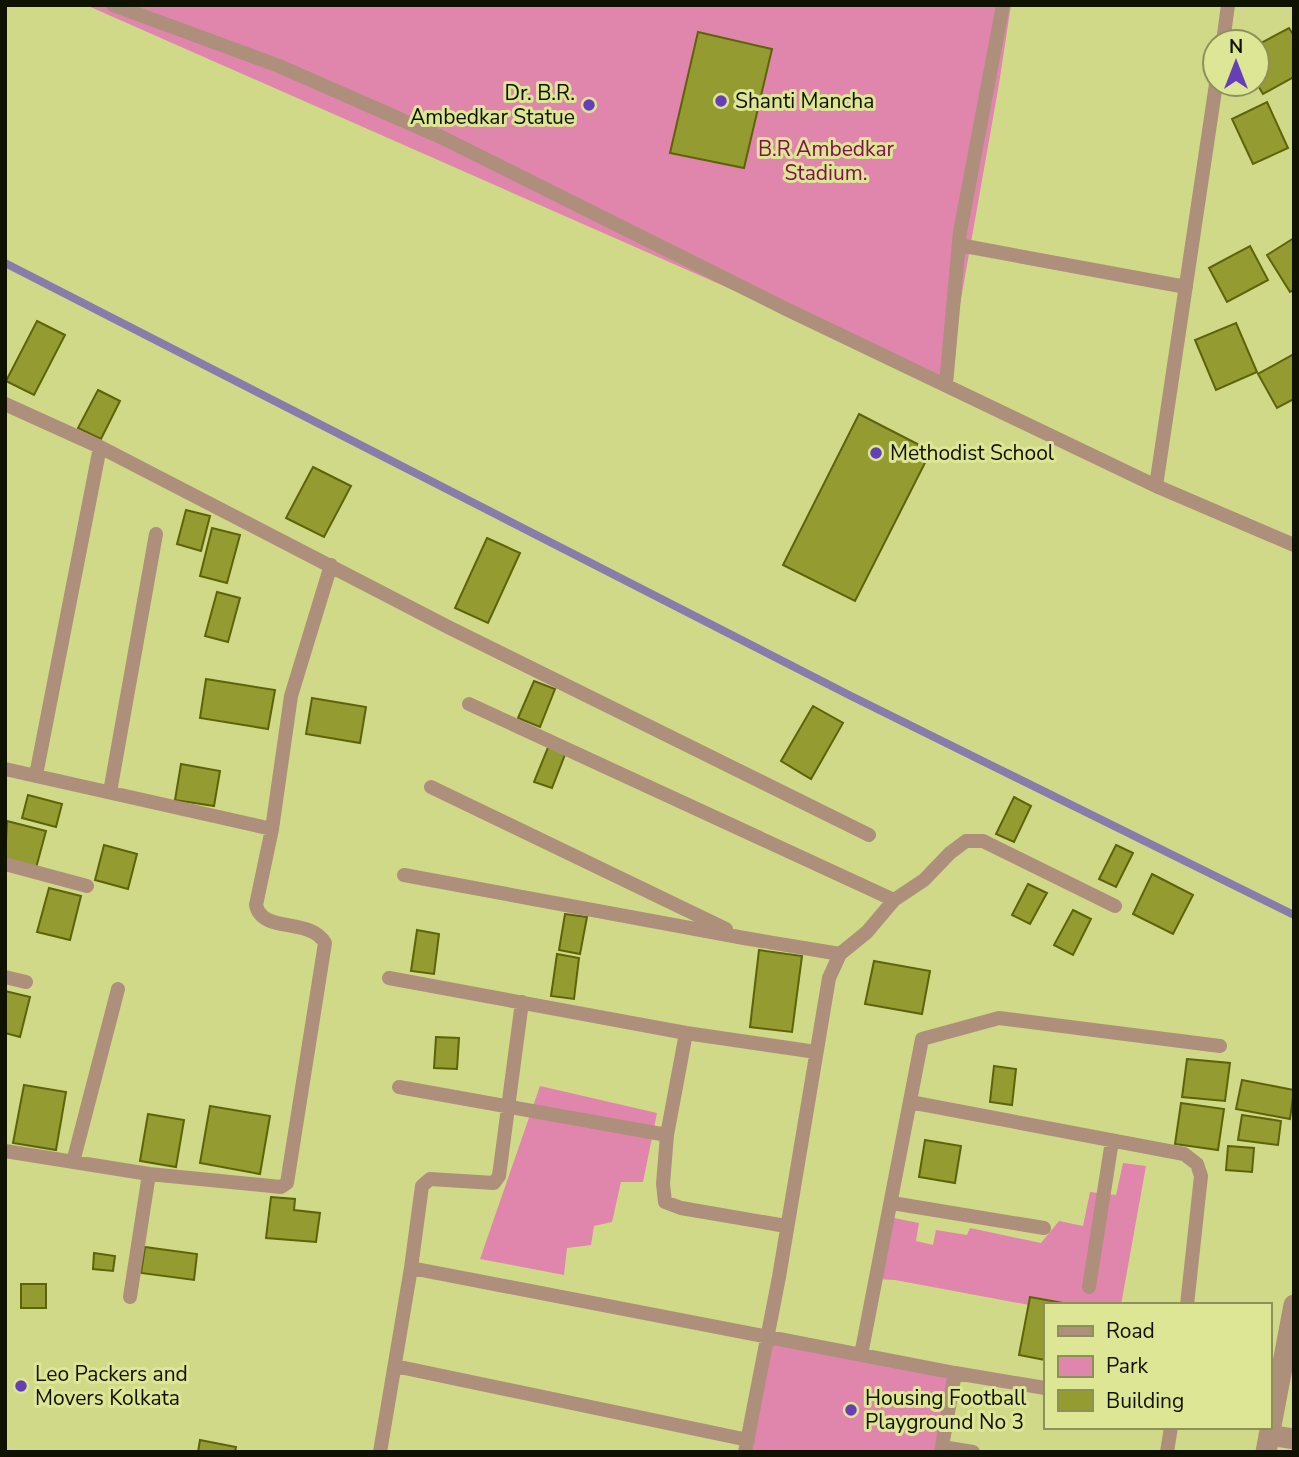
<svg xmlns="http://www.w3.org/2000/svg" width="1299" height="1457" viewBox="0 0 1299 1457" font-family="'Nunito Sans',sans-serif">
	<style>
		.green { fill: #e086ac }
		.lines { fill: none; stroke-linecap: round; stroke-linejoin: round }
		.stream { stroke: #887daa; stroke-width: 8 }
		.building { fill: #939b31; stroke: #5d6309; stroke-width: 2 }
		.lane { stroke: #ae8f7b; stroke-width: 14 }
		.street { stroke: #ae8f7b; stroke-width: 21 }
		.poi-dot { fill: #663eb6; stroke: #dde695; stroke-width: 2.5 }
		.labels { text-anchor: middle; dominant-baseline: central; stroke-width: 6; stroke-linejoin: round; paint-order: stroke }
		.poi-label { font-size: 21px; fill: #101200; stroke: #dde695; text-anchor: start }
		.park-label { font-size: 21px; fill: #830e50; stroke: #dde695 }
	</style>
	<rect width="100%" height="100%" fill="#d0d988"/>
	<path class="green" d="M 86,5 L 1011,5 L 999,84 L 946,384 Z
		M 540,1086 L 657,1113 L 643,1182 L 621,1182 L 612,1222 L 594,1226 L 591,1245 L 567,1248 L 564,1275 L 480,1259 Z
		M 1123,1163 L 1146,1166 L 1121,1305 L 1045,1305 L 1045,1308 L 895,1280 L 877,1279 L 889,1217 L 919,1223 L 916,1241 L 933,1245 L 936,1230 L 967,1235 L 970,1228 L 1041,1243 L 1059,1221 L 1083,1226 L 1090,1192 L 1116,1195 Z
		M 767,1337 L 955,1373 L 941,1452 L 744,1452 Z"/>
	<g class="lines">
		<path class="stream" d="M 5,263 L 851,696 L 1294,915"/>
	</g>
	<path class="building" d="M 1289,28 L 1294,36 L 1294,77 L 1263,94 L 1257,84 L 1257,45 Z
		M 698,32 L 772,49 L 744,168 L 670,153 Z
		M 1267,102 L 1288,148 L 1253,164 L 1232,119 Z
		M 1294,238 L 1294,290 L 1290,292 L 1267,255 Z
		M 1250,246 L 1268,280 L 1227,302 L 1209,268 Z
		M 37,321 L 65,335 L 34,395 L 6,381 Z
		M 1236,323 L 1257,372 L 1216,390 L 1195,340 Z
		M 1294,354 L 1294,399 L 1277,408 L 1258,374 Z
		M 98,390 L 120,401 L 101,439 L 78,428 Z
		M 859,414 L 931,451 L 855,601 L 783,565 Z
		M 313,467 L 351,486 L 324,537 L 286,518 Z
		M 186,510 L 210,516 L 201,551 L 177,544 Z
		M 212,528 L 240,535 L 227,583 L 200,576 Z
		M 487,538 L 520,553 L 488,623 L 455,608 Z
		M 217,592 L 240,598 L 228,642 L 205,636 Z
		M 206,679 L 275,690 L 268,729 L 200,718 Z
		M 534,681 L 555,689 L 540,727 L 518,718 Z
		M 312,698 L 366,707 L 360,743 L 306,734 Z
		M 813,706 L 843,723 L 811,779 L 781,761 Z
		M 549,745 L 566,752 L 552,788 L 534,782 Z
		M 181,764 L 220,771 L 214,806 L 175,800 Z
		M 28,795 L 62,804 L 56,827 L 22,818 Z
		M 1014,797 L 1031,806 L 1014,842 L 996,834 Z
		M 7,821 L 46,831 L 36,868 L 5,860 Z
		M 104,845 L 137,854 L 128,889 L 95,880 Z
		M 1116,845 L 1133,853 L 1116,887 L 1099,879 Z
		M 1152,874 L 1193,895 L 1173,934 L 1133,914 Z
		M 1028,884 L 1047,893 L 1030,924 L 1012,915 Z
		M 49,888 L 81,896 L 70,940 L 37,932 Z
		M 1073,910 L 1091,919 L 1073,955 L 1054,945 Z
		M 565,914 L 587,917 L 580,954 L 559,950 Z
		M 417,930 L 439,934 L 434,974 L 411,971 Z
		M 759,950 L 802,956 L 792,1032 L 750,1027 Z
		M 557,954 L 579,958 L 574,999 L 551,996 Z
		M 874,961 L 930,971 L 922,1014 L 865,1004 Z
		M 5,991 L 30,997 L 20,1037 L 5,1033 Z
		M 436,1037 L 459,1038 L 457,1069 L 434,1068 Z
		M 1187,1059 L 1230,1063 L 1225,1101 L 1182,1097 Z
		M 994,1066 L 1016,1069 L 1012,1105 L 990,1102 Z
		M 1242,1080 L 1294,1090 L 1290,1119 L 1236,1109 Z
		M 24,1085 L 66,1092 L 56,1150 L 13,1143 Z
		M 1181,1103 L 1224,1109 L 1218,1150 L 1175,1144 Z
		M 210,1106 L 270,1116 L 260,1174 L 200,1163 Z
		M 148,1114 L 184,1120 L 176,1167 L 140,1161 Z
		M 1242,1115 L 1281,1121 L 1278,1145 L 1238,1140 Z
		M 925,1140 L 961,1146 L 955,1183 L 919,1177 Z
		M 1228,1146 L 1254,1148 L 1252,1172 L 1226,1170 Z
		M 271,1197 L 295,1199 L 294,1210 L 320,1213 L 316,1242 L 266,1238 Z
		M 145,1247 L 197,1254 L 194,1280 L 141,1273 Z
		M 94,1253 L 115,1256 L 113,1271 L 93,1269 Z
		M 21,1284 L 46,1284 L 46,1308 L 21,1308 Z
		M 1030,1297 L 1074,1305 L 1045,1305 L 1045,1360 L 1019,1355 Z
		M 200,1440 L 236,1447 L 235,1452 L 198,1452 Z"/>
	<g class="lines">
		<path class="lane" d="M 113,5 L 279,66 L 443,138 L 786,309 L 1156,486 L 1294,545
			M 1223,42 L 1228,5
			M 959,245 L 1186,287
			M 946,384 L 960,232 L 1003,5
			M 5,404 L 100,447 L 450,628 L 869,835
			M 1156,486 L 1216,84
			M 469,704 L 894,900
			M 5,769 L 272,829
			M 36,775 L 100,447
			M 431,787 L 726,929
			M 110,792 L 156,534
			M 5,864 L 87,886
			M 404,875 L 744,938 L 840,954
			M 5,977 L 26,982
			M 389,978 L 686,1033 L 816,1052
			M 399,1087 L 667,1135 L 663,1184 L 665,1202 L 681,1208 L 786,1226
			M 910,1102 L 1184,1154 L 1197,1164 L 1201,1176 L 1187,1305
			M 667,1135 L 686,1033
			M 5,1151 L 149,1174 L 281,1187 L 287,1183 L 325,943 C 310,917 262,934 256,905 L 272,829 L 291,696 L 331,565
			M 73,1162 L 118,989
			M 892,1203 L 1044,1228
			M 411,1268 L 955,1373 L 941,1452
			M 1089,1287 L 1112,1141
			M 130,1297 L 149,1174
			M 861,1355 L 922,1039 L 999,1018 L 1220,1046
			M 395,1366 L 748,1440
			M 955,1373 L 1045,1388
			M 942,1447 L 973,1452
			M 380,1452 L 411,1268 L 422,1186 L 430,1179 L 494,1183 L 499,1176 L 522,1002
			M 745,1452 L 779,1277 L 829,978 L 840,954 L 867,932 L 894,900 L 924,880 L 950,853 L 966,841 L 983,841 L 1115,906
			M 1167,1452 L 1171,1427"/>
		<path class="street" d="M 1269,1435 L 1294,1439
			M 1266,1452 L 1294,1305"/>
	</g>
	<g class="poi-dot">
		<circle cx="721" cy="101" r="7"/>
		<circle cx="589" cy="105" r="7"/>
		<circle cx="876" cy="453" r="7"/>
		<circle cx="21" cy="1386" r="7"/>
		<circle cx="851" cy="1410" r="7"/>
	</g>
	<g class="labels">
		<g class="poi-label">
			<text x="575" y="93" text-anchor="end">Dr. B.R.<tspan x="575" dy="24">Ambedkar Statue</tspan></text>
			<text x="735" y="101">Shanti Mancha</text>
			<text x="890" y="453">Methodist School</text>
			<text x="35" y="1374">Leo Packers and<tspan x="35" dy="24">Movers Kolkata</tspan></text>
			<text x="865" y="1398">Housing Football<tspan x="865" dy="24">Playground No 3</tspan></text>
		</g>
		<g class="park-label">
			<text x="826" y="149">B.R Ambedkar<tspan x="826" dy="24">Stadium.</tspan></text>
		</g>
	</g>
	<rect width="1299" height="1457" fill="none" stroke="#101200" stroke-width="14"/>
	<rect x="1044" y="1303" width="228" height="126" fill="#dde695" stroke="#8b9159" stroke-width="2"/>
	<rect x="1058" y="1326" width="35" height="10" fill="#ae8f7b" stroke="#8b9159" stroke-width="2"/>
	<text x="1106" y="1338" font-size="21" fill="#101200">Road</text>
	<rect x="1058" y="1356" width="35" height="21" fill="#e086ac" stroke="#8b9159" stroke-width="2"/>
	<text x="1106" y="1373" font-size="21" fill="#101200">Park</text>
	<rect x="1058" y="1390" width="35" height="21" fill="#939b31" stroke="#8b9159" stroke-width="2"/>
	<text x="1106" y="1408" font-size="21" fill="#101200">Building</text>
	<g transform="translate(1236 63)"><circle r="33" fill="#dde695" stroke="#8b9159" stroke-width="2"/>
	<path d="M0-5L12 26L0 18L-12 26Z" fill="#663eb6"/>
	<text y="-10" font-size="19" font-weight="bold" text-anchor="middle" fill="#101200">N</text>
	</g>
</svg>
